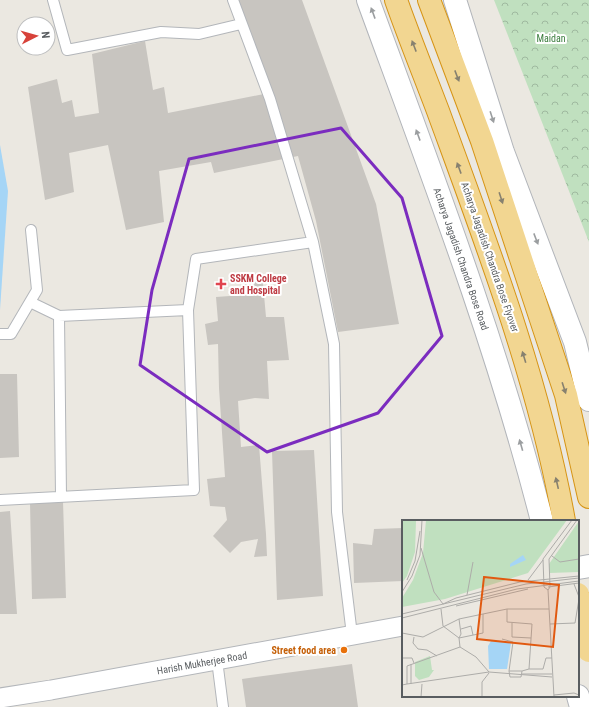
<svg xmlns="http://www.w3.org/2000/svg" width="589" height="707" viewBox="0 0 589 707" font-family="'Roboto Condensed',sans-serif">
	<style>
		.park { fill: url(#park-crowns) }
		.water { fill: #a5d5f6 }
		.building { fill: #c8c5c0 }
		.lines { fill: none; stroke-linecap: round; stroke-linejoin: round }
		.service-casing { stroke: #b3b6ba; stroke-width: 12 }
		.minor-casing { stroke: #b3b6ba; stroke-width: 21 }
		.secondary-casing { stroke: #b2b5ba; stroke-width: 24 }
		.motorway-casing { stroke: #d69415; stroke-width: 24 }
		.service { stroke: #fff; stroke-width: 10 }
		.minor { stroke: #fff; stroke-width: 19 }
		.secondary { stroke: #fff; stroke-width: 22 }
		.motorway { stroke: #f2d691; stroke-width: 22 }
		.motorway-bridge-casing { stroke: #d69415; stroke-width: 24; stroke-linecap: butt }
		.motorway-bridge { stroke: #f2d691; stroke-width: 22 }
		.oneway { fill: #9b9ea0 }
		.oneway2 { fill: #87816f }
		.marked { fill: none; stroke: #7b2cbf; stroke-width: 3; stroke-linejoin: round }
		.health-dot { fill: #e0444e; stroke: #fff; stroke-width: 1.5 }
		.food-dot { fill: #e8710a; stroke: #fff; stroke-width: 1.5 }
		.labels { text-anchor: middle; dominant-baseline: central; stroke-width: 4; stroke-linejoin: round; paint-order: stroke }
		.park-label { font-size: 10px; fill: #3b7d3d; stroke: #fff }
		.street-label { font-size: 10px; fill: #595d60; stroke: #fff }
		.health-label { font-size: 10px; font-weight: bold; fill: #be3a42; stroke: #fff; text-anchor: start }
		.food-label { font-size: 10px; font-weight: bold; fill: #c56008; stroke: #fff; text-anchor: end }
		.inset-road { fill: none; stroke: #adaca9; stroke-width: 1 }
		.view { fill: #e15910; fill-opacity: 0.15; stroke: #e15910; stroke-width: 2 }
		.inset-edge { fill: none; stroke: #595d60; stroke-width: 2 }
	</style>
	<defs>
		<pattern id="park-crowns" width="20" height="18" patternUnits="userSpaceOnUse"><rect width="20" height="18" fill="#c0e0bf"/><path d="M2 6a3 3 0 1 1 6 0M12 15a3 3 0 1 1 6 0" fill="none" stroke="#9fb99f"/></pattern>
	</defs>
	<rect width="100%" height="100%" fill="#ebe8e1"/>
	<path class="park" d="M 494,0 L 589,0 L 589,242 Z"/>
	<path class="water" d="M 0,145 L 8,191 L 0,310 Z"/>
	<path class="building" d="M 238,0 L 302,0 L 376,204 L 399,324 L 338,332 L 316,221 L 298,156 L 214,173 L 211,162 L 159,171 L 164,222 L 126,230 L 108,145 L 69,153 L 74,192 L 45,200 L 28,87 L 57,79 L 62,103 L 72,100 L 75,117 L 99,113 L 92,54 L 145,41 L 153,90 L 164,87 L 168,113 L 269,93 Z
		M 262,273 L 266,317 L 284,317 L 289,360 L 267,361 L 269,399 L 255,398 L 238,401 L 241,447 L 259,445 L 266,534 L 267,556 L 254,557 L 258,539 L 241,542 L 230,553 L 213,536 L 227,520 L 225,507 L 210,506 L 207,479 L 225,477 L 219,388 L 218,344 L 208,345 L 205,324 L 218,321 L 216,297 L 244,295 L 243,275 Z
		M 0,374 L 17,374 L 19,457 L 0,458 Z
		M 314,450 L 323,596 L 277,600 L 272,451 Z
		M 63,501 L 66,598 L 32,599 L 30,502 Z
		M 10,511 L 17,614 L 0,614 L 0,512 Z
		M 403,528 L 403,581 L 354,583 L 353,543 L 372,545 L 374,529 Z
		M 352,664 L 358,707 L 246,707 L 242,679 Z"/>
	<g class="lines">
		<g class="service-casing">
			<path id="service" d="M 53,0 L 67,50 L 161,32 L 199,34 L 241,24
				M 233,0 L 270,99 L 313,242
				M 30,302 L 59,316
				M 0,334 L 11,334 L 37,290 L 31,230
				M 61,497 L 59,316 L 188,310
				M 0,500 L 194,490 L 188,310 L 196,259 L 313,242 L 334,344 L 337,512 L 352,635
				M 217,660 L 223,707"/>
		</g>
		<g class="minor-casing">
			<path id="minor" d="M 0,698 L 51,690 L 403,626"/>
		</g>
		<g class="secondary-casing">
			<path id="secondary" d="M 368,0 C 431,172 497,344 542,521
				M 455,0 L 503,152 L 575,342 L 589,400
				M 578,568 L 589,566
				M 578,696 L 581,707"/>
		</g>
		<g class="motorway-casing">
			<path id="motorway" d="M 396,0 C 409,37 424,74 438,111 C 487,245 539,380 564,521
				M 429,0 L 482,141 L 566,395 L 589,497"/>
		</g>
		<use href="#service" class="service"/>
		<use href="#minor" class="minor"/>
		<use href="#secondary" class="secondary"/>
		<use href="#motorway" class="motorway"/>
		<g class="motorway-bridge-casing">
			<path id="motorway-bridge" d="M 578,594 L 589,651"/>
		</g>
		<use href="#motorway-bridge" class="motorway-bridge"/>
	</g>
	<defs><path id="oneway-solid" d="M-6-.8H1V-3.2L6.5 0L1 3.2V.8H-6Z"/></defs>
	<g class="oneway">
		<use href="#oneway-solid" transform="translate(373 13) rotate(-110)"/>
		<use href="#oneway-solid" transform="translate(492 117) rotate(72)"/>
		<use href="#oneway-solid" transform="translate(418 135) rotate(-110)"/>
		<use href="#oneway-solid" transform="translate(536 239) rotate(69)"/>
		<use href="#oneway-solid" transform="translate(521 445) rotate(-106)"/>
	</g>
	<g class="oneway2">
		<use href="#oneway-solid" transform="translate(414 46) rotate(-111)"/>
		<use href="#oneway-solid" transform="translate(457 76) rotate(69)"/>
		<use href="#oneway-solid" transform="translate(459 168) rotate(-110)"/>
		<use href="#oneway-solid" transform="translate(501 198) rotate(72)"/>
		<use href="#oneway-solid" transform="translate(524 357) rotate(-107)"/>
		<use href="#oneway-solid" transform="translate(564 388) rotate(72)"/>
		<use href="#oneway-solid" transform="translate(557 483) rotate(-103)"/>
	</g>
	<path class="marked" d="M 341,128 L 402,198 L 442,336 L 378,413 L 267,452 L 140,365 L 152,290 L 189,159 Z"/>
	<path class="health-dot" d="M219 278h4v4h4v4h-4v4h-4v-4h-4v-4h4z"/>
	<circle class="food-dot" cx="344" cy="650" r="4"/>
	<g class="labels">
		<g class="park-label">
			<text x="551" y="38">Maidan</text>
		</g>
		<g class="street-label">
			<text transform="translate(490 257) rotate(71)">Acharya Jagadish Chandra Bose Flyover</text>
			<text transform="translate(461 259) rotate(71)">Acharya Jagadish Chandra Bose Road</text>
			<text transform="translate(202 663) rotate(-10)">Harish Mukherjee Road</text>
		</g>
		<g class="health-label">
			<text x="230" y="278">SSKM College<tspan x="230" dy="12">and Hospital</tspan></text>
		</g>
		<g class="food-label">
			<text x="336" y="650">Street food area</text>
		</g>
	</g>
	<g transform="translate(402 520)">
		<rect width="177" height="177" fill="#ebe8e1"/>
		<path d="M 24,0 L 165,0 L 126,53 L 43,79 L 0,87 L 0,78 L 11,60 L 21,33 ZM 177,1 L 177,52 L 147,53 L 147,44 ZM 28,136 L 30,150 L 32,150 L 27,157 L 17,160 L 13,156 L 13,142 Z" fill="#c0e0bf"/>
		<path d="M 0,0 L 14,0 L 13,32 L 5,56 L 0,63 Z" fill="#c0e0bf"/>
		<path d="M 121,35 L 124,40 L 108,47 L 108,44 ZM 89,121 L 109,123 L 105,149 L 87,149 L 86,126 Z" fill="#a5d5f6"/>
		<path class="inset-road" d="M 170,0 L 141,39 L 142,67 L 146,70 L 148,67 L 147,39 L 175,0M 19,28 L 32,72 L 41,84 L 54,78 L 118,62 L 177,56M 150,36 L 158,42 L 177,39M 5,60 L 13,41 L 18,11M 126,60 L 141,40M 172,64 L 177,77M 146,67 L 177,63M 146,70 L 152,177M 0,72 L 10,56 L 18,35 L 20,0M 65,75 L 71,42M 54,86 L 126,69M 39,89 L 41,106 L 57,118 L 58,127 L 74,137 L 87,152 L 150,157M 0,94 L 124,64 L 177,58M 0,98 L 115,69 L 177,61M 57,99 L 59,114 L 57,118 L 81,113 L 81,94M 110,103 L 110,117 L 129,118M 148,104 L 173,103 L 177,79M 59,109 L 69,106 L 71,115M 0,113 L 21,117 L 57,99 L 105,89M 12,117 L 11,123 L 16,129 L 25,130 L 35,136M 100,119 L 111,122 L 107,151 L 108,157 L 119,157 L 120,151 L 107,151M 0,138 L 10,138 L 12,143M 9,144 L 9,164M 127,149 L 141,149 L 144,138 L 150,138M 120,151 L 127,149 L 130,104 L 105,102 L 105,89 L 147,89M 120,154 L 150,154M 5,164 L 87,152M 0,165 L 5,164 L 5,146 L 58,127M 152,175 L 172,173 L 177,175M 19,177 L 20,164M 80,177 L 80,162 L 87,153"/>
		<path class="view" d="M 82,57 L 157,65 L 151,127 L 75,119 Z"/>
		<rect width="177" height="177" class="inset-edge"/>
	</g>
	<g transform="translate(36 36) rotate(84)"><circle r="19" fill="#ffffff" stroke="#bdbebf"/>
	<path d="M0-3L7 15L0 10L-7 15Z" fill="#d7423a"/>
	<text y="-6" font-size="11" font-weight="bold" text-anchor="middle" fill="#595d60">N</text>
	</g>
</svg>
